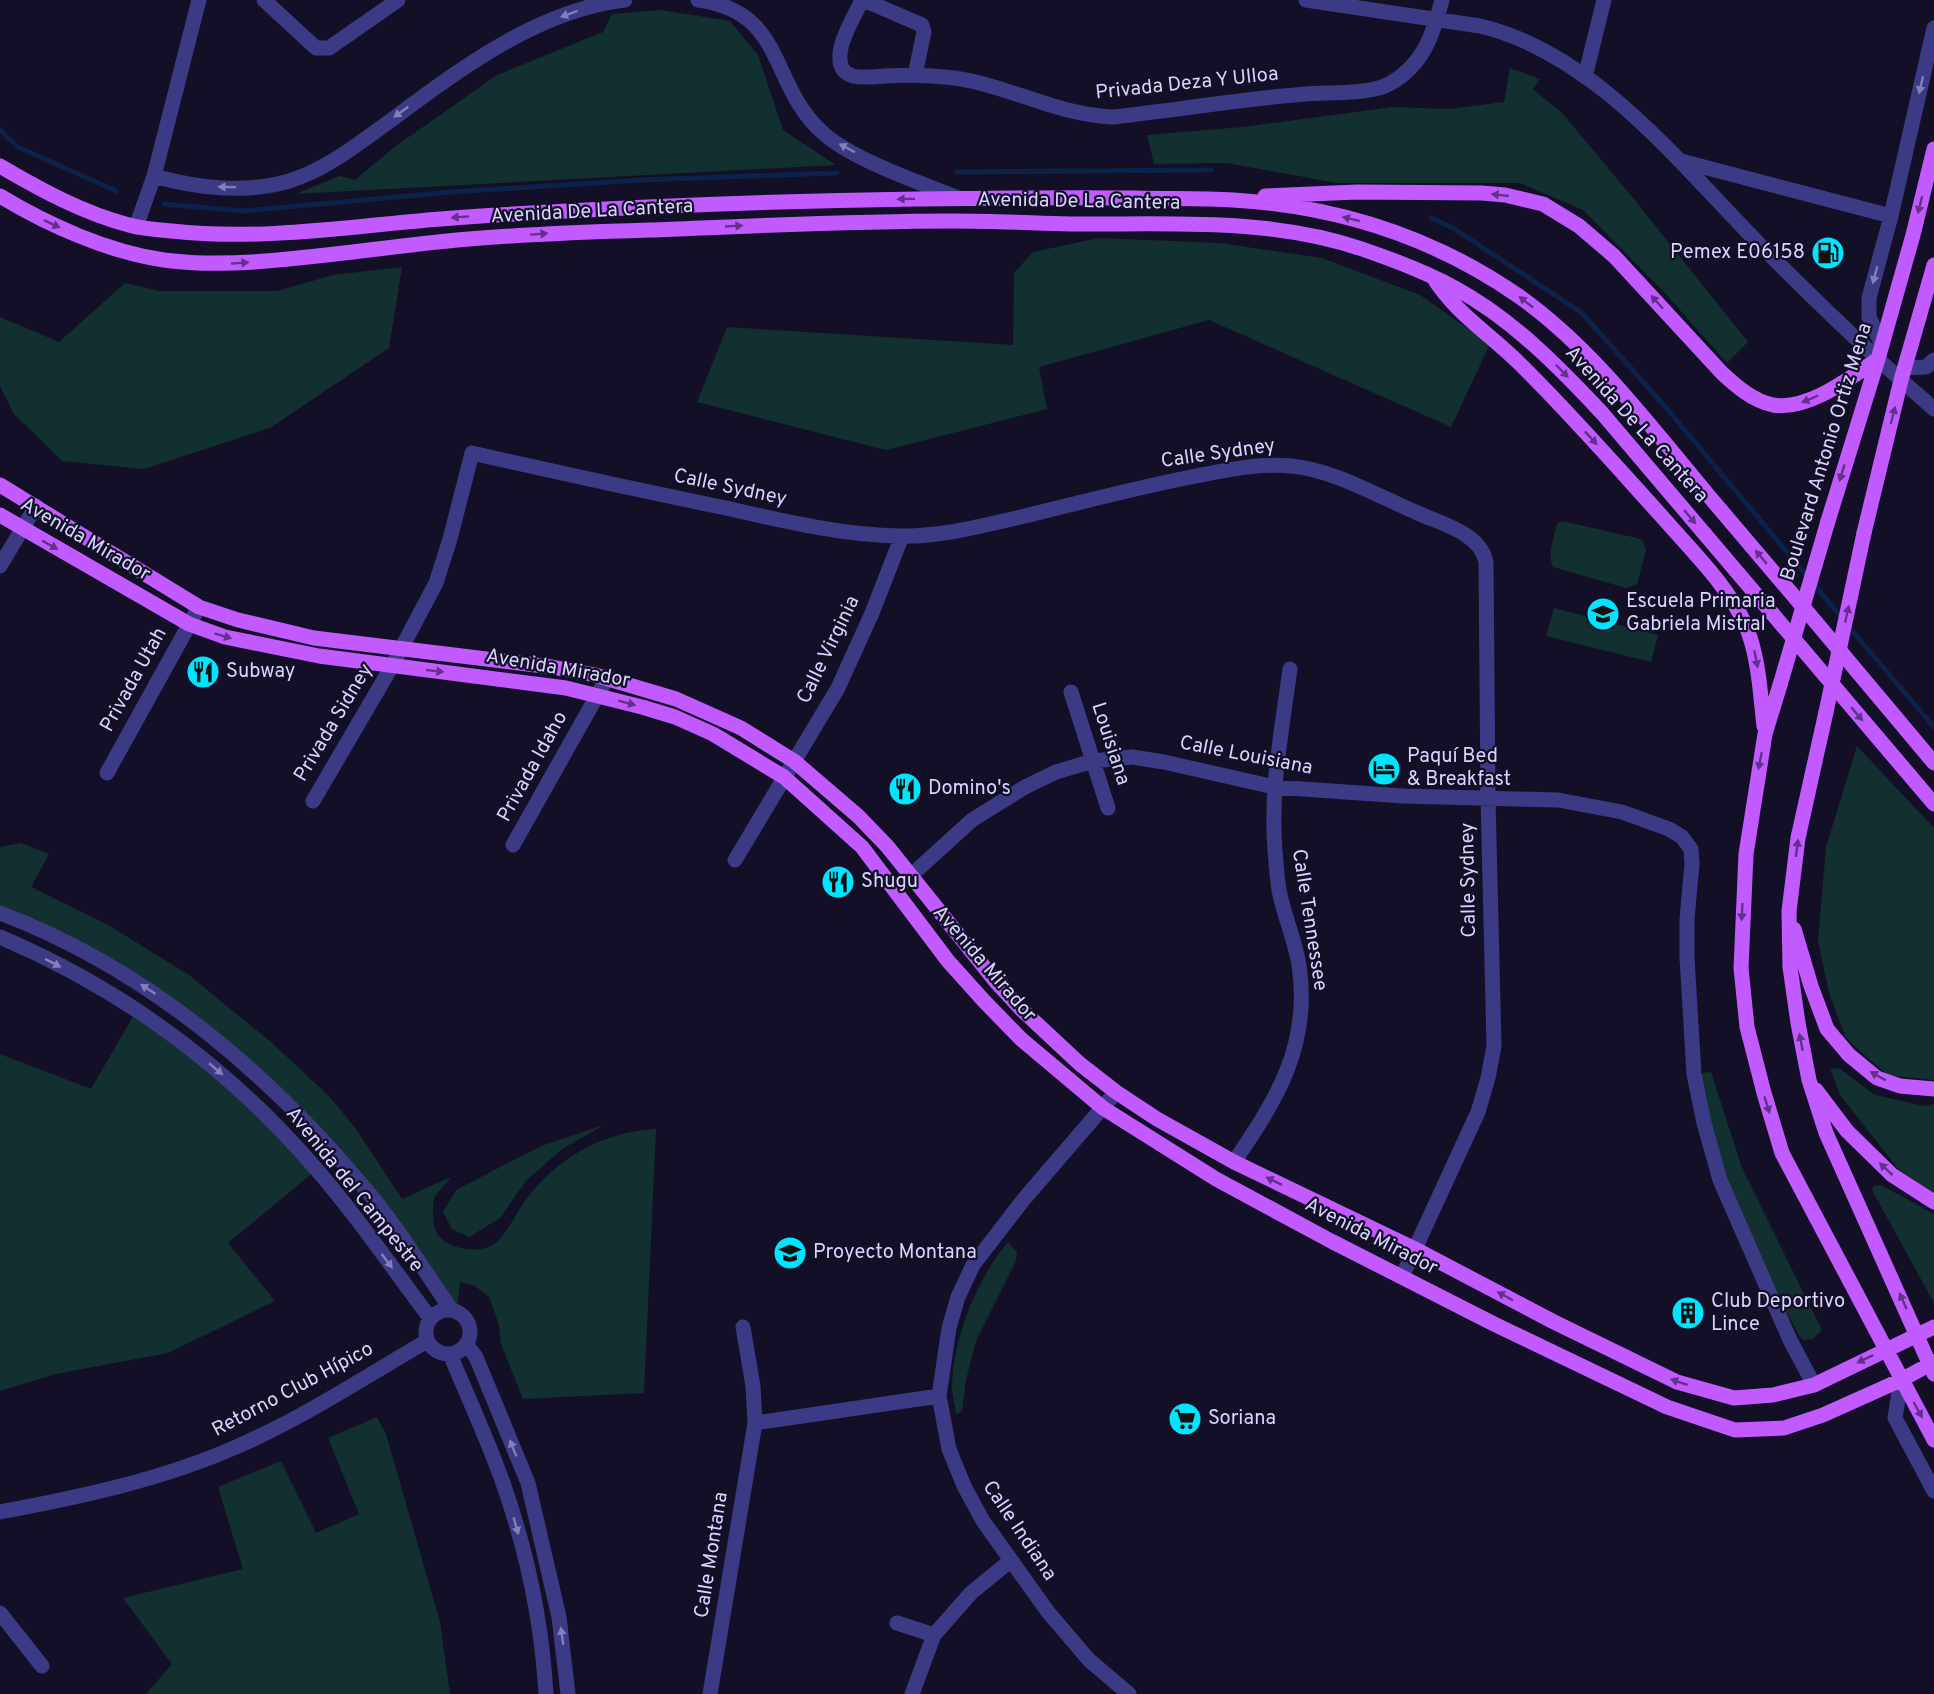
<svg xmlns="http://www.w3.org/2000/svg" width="1934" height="1694" viewBox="0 0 1934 1694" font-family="Overpass,sans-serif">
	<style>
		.green { fill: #12302f }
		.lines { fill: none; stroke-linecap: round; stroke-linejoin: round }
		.stream { stroke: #0c2248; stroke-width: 5 }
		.minor { stroke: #3d3a85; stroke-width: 15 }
		.major { stroke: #c25bff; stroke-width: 15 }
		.major-bridge { stroke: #c25bff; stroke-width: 15 }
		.oneway { fill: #837fbc }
		.oneway2 { fill: #623188 }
		.labels { text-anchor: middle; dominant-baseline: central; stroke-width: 4.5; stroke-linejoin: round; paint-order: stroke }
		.street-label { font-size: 20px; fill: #d9d4ff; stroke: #130f26 }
		.poi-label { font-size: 20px; fill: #d9d4ff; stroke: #130f26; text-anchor: start }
	</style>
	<rect width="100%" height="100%" fill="#130f26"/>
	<path class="green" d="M 661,10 L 730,21 L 758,55 L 783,130 L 836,165 L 295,194 L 340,176 L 355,180 L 393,148 L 497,75 L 603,32 L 612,14 Z
		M 1510,68 L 1540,79 L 1533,89 L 1564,115 L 1638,204 L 1748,342 L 1727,363 L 1663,291 L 1583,210 L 1520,183 L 1337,183 L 1227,163 L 1154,164 L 1147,135 L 1243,127 L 1392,107 L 1449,109 L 1504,102 Z
		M 1099,238 L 1220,243 L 1322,258 L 1420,295 L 1490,344 L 1451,427 L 1209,320 L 1039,367 L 1047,409 L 886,450 L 697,402 L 727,327 L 1013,345 L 1014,273 L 1033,252 Z
		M 402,267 L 389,348 L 270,428 L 144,469 L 62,461 L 13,413 L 0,386 L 0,317 L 59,342 L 125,283 L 159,291 L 277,291 L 333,275 Z
		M 1562,521 L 1637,538 L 1643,541 L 1646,550 L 1637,584 L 1626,588 L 1553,567 C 1547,555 1554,537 1557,524 Z
		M 1554,608 L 1658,635 L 1651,662 L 1546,636 Z
		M 1857,746 L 1934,828 L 1934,1080 L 1887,1075 L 1846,1038 L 1829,993 L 1818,941 L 1826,847 Z
		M 21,843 L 49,854 L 31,887 L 110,926 L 189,975 L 272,1043 L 330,1097 L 356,1129 L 402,1199 L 451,1177 C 446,1184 437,1192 434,1199 C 433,1203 433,1209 433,1213 C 433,1220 434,1229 438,1235 C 448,1249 477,1254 492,1245 C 505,1238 516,1213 525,1201 C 555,1159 604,1131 656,1129 L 644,1393 L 523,1399 L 501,1344 L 499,1325 L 489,1297 L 475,1286 L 460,1282 L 457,1310 L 411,1243 L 207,1026 L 0,912 L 0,847 Z
		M 139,1006 L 321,1166 L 228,1243 L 275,1301 L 168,1353 L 56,1374 L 0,1391 L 0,1054 L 91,1089 Z
		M 1839,1068 L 1875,1095 L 1924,1106 L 1934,1104 L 1934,1193 L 1899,1170 L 1840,1095 L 1830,1069 Z
		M 1711,1072 L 1742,1168 L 1822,1330 L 1813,1339 L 1803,1340 L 1798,1334 L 1737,1215 L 1697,1074 Z
		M 604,1125 L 562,1149 L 526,1181 L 500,1218 L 469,1237 L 452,1229 L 443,1212 L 456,1190 L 541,1146 Z
		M 1881,1185 L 1934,1214 L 1934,1303 L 1872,1190 L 1874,1186 Z
		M 1008,1242 L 1017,1252 L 1016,1261 L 976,1341 L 966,1380 L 962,1411 L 956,1414 C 955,1405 952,1395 952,1386 C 953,1339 977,1278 1008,1242 Z
		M 377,1417 L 386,1434 L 440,1622 L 450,1694 L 146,1694 L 172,1664 L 123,1598 L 243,1569 L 218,1487 L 281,1461 L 316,1533 L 359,1514 L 328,1438 Z"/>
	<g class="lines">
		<path class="stream" d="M 0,130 L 18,147 L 116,191
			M 957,172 L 1211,170
			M 164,204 L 242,211 L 451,192 L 641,180 L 837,173
			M 1431,218 L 1453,228 L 1582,313 L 1669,411 L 1842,618
			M 1848,626 L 1934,727"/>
		<path class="minor" d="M 264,0 L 316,48 L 329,48 L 398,0
			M 698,0 C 787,12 768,84 823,133 C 853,160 919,182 958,198
			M 862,0 C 854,17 833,50 842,68 C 845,73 849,75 853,76 C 863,78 875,77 885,76 C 905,75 925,75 945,77 C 1003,82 1054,115 1113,117 C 1177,110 1241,99 1305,94 C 1329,92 1371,95 1391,83 C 1424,64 1433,34 1442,0
			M 864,0 L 922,25 L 924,32 L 915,75
			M 1306,0 L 1480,26 C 1599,54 1686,172 1769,254 C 1811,296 1855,339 1900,379 C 1911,389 1923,399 1934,409
			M 1585,77 L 1604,0
			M 1681,161 L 1891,216
			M 154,176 C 196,188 246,194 289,181 C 326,170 359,143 390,121 C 459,70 537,10 625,0
			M 136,227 L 154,176 L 199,0
			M 1882,345 L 1869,317 L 1869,298 L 1891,216 L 1934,28
			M 1905,368 L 1926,367 L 1934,360
			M 0,566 L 36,506
			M 1071,692 L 1108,808
			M 107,773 L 199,607
			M 313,801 L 392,666 L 436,583 L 450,539 L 472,453 C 555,472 638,490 721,507 C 780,520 840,535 900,536 C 942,537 985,525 1025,516 C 1082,502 1139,487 1196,476 C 1227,470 1259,463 1291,466 C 1332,469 1382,498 1420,514 C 1443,524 1481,534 1486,562 L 1488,798 L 1494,1046 L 1488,1078 L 1478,1112 L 1402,1277
			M 513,845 L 607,678
			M 735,860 L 838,688 L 872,613 L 902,536
			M 895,890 L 972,820 L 1025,787 L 1056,772 L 1093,761 L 1132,757 L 1164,762 L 1274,787 L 1403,796 L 1558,800 L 1622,812 L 1669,829 L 1682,837 L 1691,849 L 1692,864 L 1687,919 L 1687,958 L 1694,1074 L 1704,1123 L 1720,1180 L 1790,1340 L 1814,1385
			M 0,913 C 148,969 273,1076 372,1197 C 401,1232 425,1272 451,1309
			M 0,937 C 120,988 225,1065 311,1163 C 354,1212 391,1266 430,1318
			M 1116,1092 L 1024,1199 L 973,1265 L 958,1297 L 949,1328 L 939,1396 L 949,1449 L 964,1486 L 983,1521 L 1048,1612 L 1089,1660 L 1129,1694
			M 1234,1162 C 1277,1099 1311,1045 1299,965 C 1295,940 1284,916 1279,890 C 1277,877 1276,863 1275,850 C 1270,789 1282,729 1290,669
			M426 1332a22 22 0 1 1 44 0a22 22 0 1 1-44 0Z
			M 466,1344 L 476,1357 L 528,1483 L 559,1617 L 568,1694
			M 450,1354 C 468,1398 489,1442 504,1486 C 527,1552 542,1625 546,1694
			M 1901,1380 L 1895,1418 L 1934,1491
			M 755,1423 L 939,1396
			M 0,1512 C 80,1497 161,1480 236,1447 C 303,1418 365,1377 427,1341
			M 0,1613 L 42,1666
			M 897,1623 L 934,1635
			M 710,1694 L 755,1423 L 753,1386 L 743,1327
			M 912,1694 L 934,1635 L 971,1593 L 1010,1561"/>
		<path class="major" d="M 0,166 C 41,190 83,213 129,225 C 143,229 158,230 172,231 C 271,242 369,223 467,217 C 617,207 766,201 916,199 C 989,198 1062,197 1135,198 C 1167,199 1201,198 1233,200 C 1338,206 1434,237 1520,297 C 1594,350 1650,426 1708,495 C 1784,584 1859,673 1934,763
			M 0,196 C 48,225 108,252 164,260 C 208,266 253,263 298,258 C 351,253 404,245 457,240 C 521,234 585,232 650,230 C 751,226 851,221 952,221 C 992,221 1031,223 1070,224 C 1167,225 1269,217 1362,249 C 1394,260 1426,272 1455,288 C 1512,319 1558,366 1602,413 L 1934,804
			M 1265,196 L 1357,192 L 1482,193 L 1505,195 L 1543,204 L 1579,226 L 1614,256 L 1722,373 C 1736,386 1753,401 1773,405 C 1808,411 1850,378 1878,359
			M 1433,277 C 1456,314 1489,333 1519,363 C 1570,413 1617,467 1665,520 C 1692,551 1728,586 1745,624 C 1759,656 1760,692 1764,726
			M 0,485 L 199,607 L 238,620 L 314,638 L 552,667 L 595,675 L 676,699 L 741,728 L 794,761 L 858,816 L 887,846 L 997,983 L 1021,1009 L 1080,1064 L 1116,1092 L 1157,1119 L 1234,1162 L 1415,1249 L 1554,1322 L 1677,1382 L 1734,1398 L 1773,1395 L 1814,1385 L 1934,1327
			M 0,515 L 189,624 L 225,637 L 319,656 L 566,688 L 642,707 L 675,717 L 713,734 L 784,777 L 862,847 L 948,961 L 984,1001 L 1021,1039 L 1103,1108 L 1216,1179 L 1331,1241 L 1494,1324 L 1667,1407 L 1735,1430 L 1784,1428 L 1823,1415 L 1901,1380 L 1934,1362
			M 1828,521 L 1878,359 L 1913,235 L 1934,149
			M 1864,533 L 1901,380 L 1934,265
			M 1780,685 L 1765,734 L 1746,854 L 1741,968 L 1747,1027 L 1764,1093 L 1782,1153 L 1934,1440
			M 1826,712 L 1798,838 L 1789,911 L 1790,967 L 1798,1023 L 1809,1080 L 1826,1133 L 1934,1374
			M 1794,929 L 1811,986 L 1827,1029 L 1849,1055 L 1877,1078 L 1900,1086 L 1934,1089
			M 1816,1090 L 1847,1131 L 1892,1175 L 1934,1202"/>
		<path class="major-bridge" d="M 1780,685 L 1828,521
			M 1826,712 L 1864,533"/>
	</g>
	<defs><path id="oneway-solid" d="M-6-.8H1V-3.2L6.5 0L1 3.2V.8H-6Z" transform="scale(1.5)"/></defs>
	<g class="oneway">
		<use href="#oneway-solid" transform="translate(569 14) rotate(160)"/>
		<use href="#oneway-solid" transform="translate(1921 85) rotate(103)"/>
		<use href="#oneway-solid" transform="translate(401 112) rotate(144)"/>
		<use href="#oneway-solid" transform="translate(847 148) rotate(-152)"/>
		<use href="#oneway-solid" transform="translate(227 187) rotate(-179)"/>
		<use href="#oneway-solid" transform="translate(1875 275) rotate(105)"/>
		<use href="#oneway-solid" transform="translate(53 963) rotate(27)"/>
		<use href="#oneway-solid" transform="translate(148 989) rotate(-147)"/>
		<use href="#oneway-solid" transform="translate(216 1069) rotate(40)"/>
		<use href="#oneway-solid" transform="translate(387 1261) rotate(53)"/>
		<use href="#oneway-solid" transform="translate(513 1448) rotate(-112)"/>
		<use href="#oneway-solid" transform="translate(516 1526) rotate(74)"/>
		<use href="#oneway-solid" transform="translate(562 1636) rotate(-98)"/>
	</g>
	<g class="oneway2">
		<use href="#oneway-solid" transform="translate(1500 195) rotate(-174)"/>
		<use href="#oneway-solid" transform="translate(906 199) rotate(179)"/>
		<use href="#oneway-solid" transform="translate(1920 205) rotate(104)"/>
		<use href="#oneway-solid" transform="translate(460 217) rotate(176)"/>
		<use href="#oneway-solid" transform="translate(1351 219) rotate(-167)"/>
		<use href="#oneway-solid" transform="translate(52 224) rotate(25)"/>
		<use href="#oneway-solid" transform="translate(734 226) rotate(-3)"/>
		<use href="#oneway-solid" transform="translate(539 234) rotate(-4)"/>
		<use href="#oneway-solid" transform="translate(240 263) rotate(-4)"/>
		<use href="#oneway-solid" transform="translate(1526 302) rotate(-142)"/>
		<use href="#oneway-solid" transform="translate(1657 302) rotate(-132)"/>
		<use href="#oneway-solid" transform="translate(1562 371) rotate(46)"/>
		<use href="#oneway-solid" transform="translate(1810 399) rotate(157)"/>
		<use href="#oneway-solid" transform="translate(1893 415) rotate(-76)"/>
		<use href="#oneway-solid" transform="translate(1591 438) rotate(47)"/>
		<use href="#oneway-solid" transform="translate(1842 473) rotate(107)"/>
		<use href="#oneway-solid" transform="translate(1690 517) rotate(50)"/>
		<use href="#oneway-solid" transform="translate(50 545) rotate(29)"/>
		<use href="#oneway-solid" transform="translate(1761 557) rotate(-130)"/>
		<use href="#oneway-solid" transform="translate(1847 614) rotate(-78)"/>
		<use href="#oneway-solid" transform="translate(223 636) rotate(17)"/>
		<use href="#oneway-solid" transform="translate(1756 659) rotate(79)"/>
		<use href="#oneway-solid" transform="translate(435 671) rotate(6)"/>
		<use href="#oneway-solid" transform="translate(627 703) rotate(15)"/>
		<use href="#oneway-solid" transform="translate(1857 714) rotate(50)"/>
		<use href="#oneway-solid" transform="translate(1760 761) rotate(101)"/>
		<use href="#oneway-solid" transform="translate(1797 848) rotate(-83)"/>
		<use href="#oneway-solid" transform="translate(1742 912) rotate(93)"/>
		<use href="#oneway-solid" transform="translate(1801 1042) rotate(-101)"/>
		<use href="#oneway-solid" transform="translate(1878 1076) rotate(-151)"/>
		<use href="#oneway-solid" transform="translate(1767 1105) rotate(73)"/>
		<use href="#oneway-solid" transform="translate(1886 1169) rotate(-137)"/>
		<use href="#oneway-solid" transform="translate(1274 1181) rotate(-154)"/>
		<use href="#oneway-solid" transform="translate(1505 1296) rotate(-152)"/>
		<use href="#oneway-solid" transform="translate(1903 1301) rotate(-114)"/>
		<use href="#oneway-solid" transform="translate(1865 1359) rotate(154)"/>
		<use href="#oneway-solid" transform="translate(1679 1382) rotate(-161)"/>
		<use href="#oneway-solid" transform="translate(1918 1410) rotate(61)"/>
	</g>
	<defs>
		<g id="fuel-disc" transform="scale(1.725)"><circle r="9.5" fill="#00e5ff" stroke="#130f26"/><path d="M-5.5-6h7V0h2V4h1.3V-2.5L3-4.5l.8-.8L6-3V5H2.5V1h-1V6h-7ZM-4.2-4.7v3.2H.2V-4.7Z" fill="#111"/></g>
		<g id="school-disc" transform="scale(1.725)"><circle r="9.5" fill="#00e5ff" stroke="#130f26"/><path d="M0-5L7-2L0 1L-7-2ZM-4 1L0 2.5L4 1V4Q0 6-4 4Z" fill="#111"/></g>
		<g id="restaurant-disc" transform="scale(1.725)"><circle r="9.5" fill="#00e5ff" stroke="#130f26"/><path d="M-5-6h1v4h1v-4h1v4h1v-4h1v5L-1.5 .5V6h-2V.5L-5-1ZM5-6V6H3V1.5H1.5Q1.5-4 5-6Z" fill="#111"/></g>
		<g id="hotel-disc" transform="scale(1.725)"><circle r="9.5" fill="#00e5ff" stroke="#130f26"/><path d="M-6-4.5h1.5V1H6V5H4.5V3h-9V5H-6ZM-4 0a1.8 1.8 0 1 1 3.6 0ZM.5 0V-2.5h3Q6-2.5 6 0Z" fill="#111"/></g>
		<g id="building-disc" transform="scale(1.725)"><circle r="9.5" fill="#00e5ff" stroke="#130f26"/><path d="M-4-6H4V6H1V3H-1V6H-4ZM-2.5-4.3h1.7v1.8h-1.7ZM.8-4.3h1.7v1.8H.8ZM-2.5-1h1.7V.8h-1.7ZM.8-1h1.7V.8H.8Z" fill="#111"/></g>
		<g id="supermarket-disc" transform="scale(1.725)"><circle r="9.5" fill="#00e5ff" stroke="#130f26"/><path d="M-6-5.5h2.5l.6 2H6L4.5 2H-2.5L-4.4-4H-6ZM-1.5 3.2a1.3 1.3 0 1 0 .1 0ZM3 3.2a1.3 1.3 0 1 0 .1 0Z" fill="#111"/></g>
	</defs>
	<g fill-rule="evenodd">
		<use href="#fuel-disc" x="1828" y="253"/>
		<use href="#school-disc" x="1603" y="614"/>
		<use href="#restaurant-disc" x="203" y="672"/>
		<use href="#hotel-disc" x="1384" y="769"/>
		<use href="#restaurant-disc" x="905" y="789"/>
		<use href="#restaurant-disc" x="838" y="882"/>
		<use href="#school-disc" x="790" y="1253"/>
		<use href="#building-disc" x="1688" y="1313"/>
		<use href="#supermarket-disc" x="1185" y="1419"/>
	</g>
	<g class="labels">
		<g class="street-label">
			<text transform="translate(1187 84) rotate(-6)">Privada Deza Y Ulloa</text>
			<text transform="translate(1079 202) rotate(1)">Avenida De La Cantera</text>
			<text transform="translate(592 212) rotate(-3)">Avenida De La Cantera</text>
			<text transform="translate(1636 425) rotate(48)">Avenida De La Cantera</text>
			<text transform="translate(1827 452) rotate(-73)">Boulevard Antonio Ortiz Mena</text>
			<text transform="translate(1218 454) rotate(-8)">Calle Sydney</text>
			<text transform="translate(730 488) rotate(12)">Calle Sydney</text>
			<text transform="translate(85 540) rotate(30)">Avenida Mirador</text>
			<text transform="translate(829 650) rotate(-64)">Calle Virginia</text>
			<text transform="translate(558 669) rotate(10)">Avenida Mirador</text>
			<text transform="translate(134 680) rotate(-61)">Privada Utah</text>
			<text transform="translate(334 723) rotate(-59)">Privada Sidney</text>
			<text transform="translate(1110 744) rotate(72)">Louisiana</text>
			<text transform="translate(1246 756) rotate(11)">Calle Louisiana</text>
			<text transform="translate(533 767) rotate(-61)">Privada Idaho</text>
			<text transform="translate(1469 880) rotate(-91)">Calle Sydney</text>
			<text transform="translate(1309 920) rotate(81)">Calle Tennessee</text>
			<text transform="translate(984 964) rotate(49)">Avenida Mirador</text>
			<text transform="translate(354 1190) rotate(51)">Avenida del Campestre</text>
			<text transform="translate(1371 1237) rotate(27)">Avenida Mirador</text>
			<text transform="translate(293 1390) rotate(-28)">Retorno Club Hípico</text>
			<text transform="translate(1019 1531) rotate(56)">Calle Indiana</text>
			<text transform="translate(712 1555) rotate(-81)">Calle Montana</text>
		</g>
		<g class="poi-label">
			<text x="1805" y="253" text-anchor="end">Pemex E06158</text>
			<text x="1626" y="602">Escuela Primaria<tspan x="1626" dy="23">Gabriela Mistral</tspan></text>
			<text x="226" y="672">Subway</text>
			<text x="1407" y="757">Paquí Bed<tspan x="1407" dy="23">&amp; Breakfast</tspan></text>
			<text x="928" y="789">Domino's</text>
			<text x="861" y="882">Shugu</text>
			<text x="813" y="1253">Proyecto Montana</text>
			<text x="1711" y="1302">Club Deportivo<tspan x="1711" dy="23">Lince</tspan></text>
			<text x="1208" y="1419">Soriana</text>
		</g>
	</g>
</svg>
